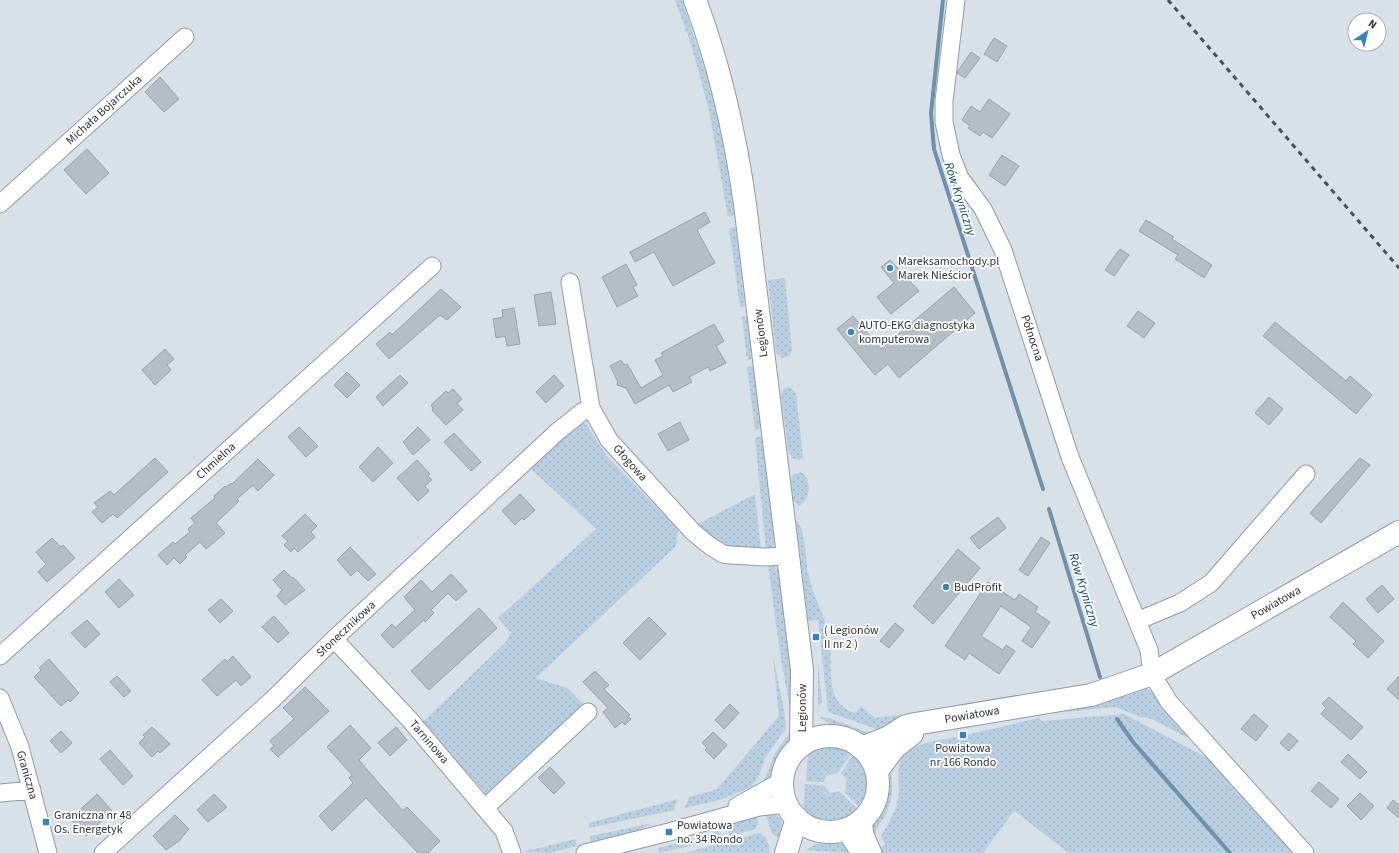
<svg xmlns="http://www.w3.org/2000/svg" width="1399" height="853" viewBox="0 0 1399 853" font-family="'Source Sans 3',sans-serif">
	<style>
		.grass { fill: url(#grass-dots) }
		.garden { fill: url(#garden-furrows) }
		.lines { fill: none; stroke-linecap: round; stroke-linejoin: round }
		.stream { stroke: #6f91ab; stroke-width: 4 }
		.building { fill: #b5bec5; stroke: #99a2a9 }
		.minor-casing { stroke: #919aa1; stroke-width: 19 }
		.major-casing { stroke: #919aa1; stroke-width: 24 }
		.highway-casing { stroke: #919aa1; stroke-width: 24 }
		.minor { stroke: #fff; stroke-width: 17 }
		.major { stroke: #fff; stroke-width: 22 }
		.highway { stroke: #fff; stroke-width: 22 }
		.rail { stroke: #4a4f52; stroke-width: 3; stroke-dasharray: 5 5; stroke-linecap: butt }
		.poi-dot { fill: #3884b7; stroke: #fff; stroke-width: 1.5 }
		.labels { text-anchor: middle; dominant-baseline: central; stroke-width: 3.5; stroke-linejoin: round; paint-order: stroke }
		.street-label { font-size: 12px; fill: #2d3134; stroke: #fff }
		.poi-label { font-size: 12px; fill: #2d3134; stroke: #fff; text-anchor: start }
		.water-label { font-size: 13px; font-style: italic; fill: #0b486c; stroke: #fff }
	</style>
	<defs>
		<pattern id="grass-dots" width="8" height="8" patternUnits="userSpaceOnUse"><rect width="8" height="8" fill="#b8cfe1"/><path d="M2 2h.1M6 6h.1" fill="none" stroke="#9eb2c2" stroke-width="1.8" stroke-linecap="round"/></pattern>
		<pattern id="garden-furrows" width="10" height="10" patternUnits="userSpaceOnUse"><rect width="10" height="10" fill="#b8cfe1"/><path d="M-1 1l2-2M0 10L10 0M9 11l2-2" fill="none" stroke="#9eb2c2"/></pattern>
	</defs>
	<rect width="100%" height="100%" fill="#d8e1e8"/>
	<path class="grass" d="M 675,0 L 682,0 L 707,76 L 716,108 L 723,143 L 735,215 L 728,217 L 709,110 L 691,44 Z
		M 736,227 L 745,306 L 740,307 L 729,228 Z
		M 785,278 L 792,350 L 789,356 L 782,358 L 776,352 L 768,280 Z
		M 742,316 L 747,317 L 752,358 L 747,361 Z
		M 753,366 L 761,426 L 759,429 L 755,430 L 747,367 Z
		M 790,387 L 796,393 L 803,457 L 799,460 L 792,458 L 788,450 L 781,394 L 785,388 Z
		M 582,418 L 606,455 L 678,529 L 676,546 L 536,678 L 567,688 L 593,714 L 493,802 L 423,722 L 505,643 L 511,633 L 498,618 L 596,529 L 531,469 Z
		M 760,436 L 763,439 L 775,539 L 773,547 L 766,551 L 755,438 Z
		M 801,472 C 812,479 811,500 799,506 L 793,501 L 791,481 L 793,475 Z
		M 755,494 L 761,549 C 733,547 718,547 698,524 Z
		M 796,521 L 798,521 C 807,538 805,559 809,577 C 814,599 827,619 830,642 C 833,667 823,703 855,713 L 861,706 L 875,718 L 981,705 L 888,733 L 828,712 L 818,620 L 808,621 Z
		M 768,565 L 774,566 L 778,570 L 794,695 L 792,710 L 790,709 L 780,653 Z
		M 773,656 L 784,710 L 786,728 L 765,758 L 759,776 L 751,787 L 723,799 L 685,808 L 689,797 L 717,789 L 779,716 Z
		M 818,663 L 822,702 L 819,707 L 818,704 Z
		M 1142,687 C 1160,692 1178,721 1190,736 L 1186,737 L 1152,719 L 1140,717 L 1116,707 L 1042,714 Z
		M 1124,714 L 1215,762 L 1292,853 L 1069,853 L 1014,811 L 983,853 L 881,853 L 879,848 L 885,845 L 881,836 C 887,825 894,815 897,803 C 903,784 890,761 911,749 C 924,741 942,740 957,737 L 958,741 L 967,739 L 966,735 L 1039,718 L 1042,721 Z
		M 820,717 L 829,718 L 878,736 L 865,738 L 851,730 L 832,726 Z
		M 791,731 L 791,741 L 779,753 L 769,781 L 760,786 L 765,778 L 775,753 Z
		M 829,747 L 839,748 L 849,753 L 838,769 C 828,768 822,771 819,780 L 806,779 L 808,754 Z
		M 854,757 C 869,770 870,789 860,806 L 846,792 L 848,783 L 843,772 Z
		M 835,770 L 839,771 L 837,774 C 830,773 825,775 824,782 L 820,782 L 825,773 Z
		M 891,770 C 893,787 893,800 885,816 C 880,824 875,829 875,839 L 871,828 C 882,806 892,799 887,771 Z
		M 805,785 L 819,786 C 823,796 832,800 841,796 L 856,811 C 839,825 820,824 803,810 Z
		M 821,785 L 824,785 L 830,793 L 839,791 L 841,793 C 832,799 824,795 821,785 Z
		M 678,799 L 674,810 L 589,828 L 589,823 Z
		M 765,812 C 783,814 784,825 783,840 L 772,834 Z
		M 756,815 L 758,824 L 756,829 L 730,836 L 726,826 Z
		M 653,823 L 630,834 L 591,843 L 590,836 Z
		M 718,831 L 724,838 L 659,853 L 658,848 L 692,840 Z
		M 759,833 C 766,836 771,845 769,853 L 685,853 Z
		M 576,839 L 577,846 L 548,853 L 522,852 Z
		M 816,844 L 843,844 L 853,851 L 848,853 L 806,850 Z"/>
	<path class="garden" d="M 849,753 L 851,754 L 839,771 C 829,769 823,773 820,782 L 806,781 L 806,779 L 819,780 C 823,771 828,768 838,769 Z
		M 853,755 L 854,757 L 843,772 L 848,783 L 846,792 L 860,806 L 859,807 L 844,792 C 848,785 847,778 841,773 Z
		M 805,784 L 821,785 C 823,795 832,799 841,793 L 857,809 L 856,811 L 841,796 C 832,800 823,796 819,786 L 805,785 Z"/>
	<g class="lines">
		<path class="stream" d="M 943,0 L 931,113 L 934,149 L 1043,489
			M 1049,509 L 1100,677
			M 1117,719 L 1133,742 L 1230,853"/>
	</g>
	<path class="building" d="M 994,38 L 1007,46 L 997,62 L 984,54 Z
		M 971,52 L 980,58 L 965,78 L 957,73 L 958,71 Z
		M 160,77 L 179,99 L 164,112 L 145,92 Z
		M 989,99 L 1010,114 L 992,138 L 983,132 L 980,136 L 968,128 L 970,126 L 962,120 L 971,106 L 980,112 Z
		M 87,149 L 109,173 L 86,194 L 64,170 Z
		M 1002,155 L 1019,166 L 1005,186 L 989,175 Z
		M 705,212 L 710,222 L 697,230 L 715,263 L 673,286 L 654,252 L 635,262 L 630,252 Z
		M 1146,220 L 1174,237 L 1172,239 L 1212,265 L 1204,278 L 1175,259 L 1178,255 L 1139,231 Z
		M 1120,249 L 1129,255 L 1114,276 L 1105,270 Z
		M 890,260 L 919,291 L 891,314 L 877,297 L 894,283 L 881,267 Z
		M 626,264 L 637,285 L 633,287 L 638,296 L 617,307 L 602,277 Z
		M 954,287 L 975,313 L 899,378 L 888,364 L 875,375 L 837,329 L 853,316 L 881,349 Z
		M 441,289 L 461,307 L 447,320 L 440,315 L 389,359 L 376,344 L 390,332 L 392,335 Z
		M 551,292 L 556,324 L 539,326 L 534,295 Z
		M 514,308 L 520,344 L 507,346 L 505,336 L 496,338 L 493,319 L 503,317 L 502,310 Z
		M 1138,311 L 1155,323 L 1144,338 L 1127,326 Z
		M 1275,322 L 1346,381 L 1350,376 L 1372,395 L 1356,414 L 1263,336 Z
		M 714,324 L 724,341 L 716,346 L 726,363 L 710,371 L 708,367 L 689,377 L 692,382 L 673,392 L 669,385 L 635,404 L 626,388 L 617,385 L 618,382 L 610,366 L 621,360 L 624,365 L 627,364 L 641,388 L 663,375 L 655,360 L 663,356 L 661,353 Z
		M 165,349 L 174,359 L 167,365 L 171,370 L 155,385 L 142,370 Z
		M 347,372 L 360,385 L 347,398 L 334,385 Z
		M 400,375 L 408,383 L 383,406 L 376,397 Z
		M 554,375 L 564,386 L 546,403 L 536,392 Z
		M 453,389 L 462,399 L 457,403 L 463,410 L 446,425 L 432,410 L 433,408 L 431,405 L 446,391 L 448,393 Z
		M 1269,397 L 1283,409 L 1269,425 L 1255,413 Z
		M 680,422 L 689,440 L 668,451 L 658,434 Z
		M 299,427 L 318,446 L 306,457 L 288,437 Z
		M 418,427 L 430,440 L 413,455 L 403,442 Z
		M 454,433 L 481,462 L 471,471 L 444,442 Z
		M 378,447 L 393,463 L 373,482 L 359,467 Z
		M 155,458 L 168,472 L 117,518 L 113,514 L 102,523 L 92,512 L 98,507 L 94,503 L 110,491 L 114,495 Z
		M 1360,458 L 1370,465 L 1321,523 L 1310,513 Z
		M 258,459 L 274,475 L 258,491 L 253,485 L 237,499 L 239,501 L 216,523 L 225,533 L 206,549 L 200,542 L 185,555 L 187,557 L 180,564 L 174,558 L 167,565 L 158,555 L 173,542 L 175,544 L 190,532 L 188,529 L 195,523 L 191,518 L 215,498 L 214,496 L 225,486 L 226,487 L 231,483 L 232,484 Z
		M 417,460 L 430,474 L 428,476 L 432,480 L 425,486 L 429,491 L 418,501 L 397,478 Z
		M 520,494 L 535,510 L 524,520 L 522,518 L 515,525 L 502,511 Z
		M 305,514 L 317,526 L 311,532 L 315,537 L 298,552 L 294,548 L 291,552 L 284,545 L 288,541 L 282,536 Z
		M 998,517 L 1006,528 L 979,549 L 970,538 Z
		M 1041,537 L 1050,543 L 1028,576 L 1019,570 Z
		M 52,538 L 61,547 L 63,545 L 75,558 L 47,582 L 38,572 L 46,564 L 36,552 Z
		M 350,547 L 376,574 L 368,581 L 357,570 L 351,576 L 337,560 Z
		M 958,549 L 980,568 L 933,624 L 913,606 Z
		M 284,570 L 292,578 L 293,577 L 305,590 L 285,605 L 277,596 L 282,590 L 273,580 Z
		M 451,574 L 467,591 L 456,601 L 448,593 L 431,610 L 434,613 L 425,622 L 424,620 L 393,648 L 381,635 L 392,624 L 395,628 L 415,610 L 404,597 L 421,580 L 432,592 Z
		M 119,579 L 134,595 L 119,608 L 105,592 Z
		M 988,582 L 1015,600 L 1019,594 L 1038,607 L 1035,612 L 1050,622 L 1032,648 L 1022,641 L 1031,627 L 1001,606 L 981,636 L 1003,650 L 1006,645 L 1015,651 L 999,674 L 969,653 L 965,660 L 945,646 Z
		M 1382,585 L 1394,599 L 1378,613 L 1366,599 Z
		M 221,599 L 233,611 L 220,623 L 208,610 Z
		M 1343,602 L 1384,641 L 1368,658 L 1353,644 L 1356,641 L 1330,617 Z
		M 479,608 L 497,628 L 429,690 L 411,671 Z
		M 274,616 L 289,633 L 278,643 L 262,627 Z
		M 649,617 L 666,634 L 640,660 L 623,643 Z
		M 87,620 L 100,634 L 85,648 L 71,633 Z
		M 895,623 L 904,630 L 889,648 L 880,641 Z
		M 233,656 L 251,677 L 241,686 L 236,680 L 217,696 L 202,680 L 225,659 L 227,662 Z
		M 49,659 L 79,693 L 70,702 L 68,700 L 61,706 L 34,677 L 41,670 L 39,668 Z
		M 595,671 L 609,685 L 604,689 L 630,715 L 628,716 L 631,719 L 625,725 L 622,722 L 615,728 L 603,712 L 608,708 L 583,682 Z
		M 117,676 L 131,691 L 124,697 L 110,682 Z
		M 1399,676 L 1399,700 L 1387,689 Z
		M 305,687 L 329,711 L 278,757 L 270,749 L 274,746 L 270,741 L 294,719 L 283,708 Z
		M 1329,697 L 1363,727 L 1351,740 L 1321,714 L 1326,708 L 1322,704 Z
		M 730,704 L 739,713 L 724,729 L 715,720 Z
		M 1254,714 L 1268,726 L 1256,741 L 1241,729 Z
		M 350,725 L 371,748 L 359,760 L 403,811 L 407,807 L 440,841 L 428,853 L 418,853 L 366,798 L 332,831 L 319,816 L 353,783 L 349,778 L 352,775 L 327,747 Z
		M 152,727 L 170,744 L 160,753 L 158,751 L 152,757 L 139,743 L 145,737 L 143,735 Z
		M 396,727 L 407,740 L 390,756 L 378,743 Z
		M 61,731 L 72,743 L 61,753 L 50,741 Z
		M 713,732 L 727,745 L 714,759 L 705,750 L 707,748 L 702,743 Z
		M 1289,733 L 1298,741 L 1289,751 L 1280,743 Z
		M 110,750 L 133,776 L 123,785 L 100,759 Z
		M 1348,754 L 1367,772 L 1360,779 L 1341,762 Z
		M 550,767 L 565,783 L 554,794 L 538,778 Z
		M 1319,782 L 1339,799 L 1331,808 L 1311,791 Z
		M 1360,793 L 1374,806 L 1361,820 L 1347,806 Z
		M 97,794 L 112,811 L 86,836 L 70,819 Z
		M 214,794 L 227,807 L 208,822 L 197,810 Z
		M 1393,800 L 1399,805 L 1399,818 L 1387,808 Z
		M 175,815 L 189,829 L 179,841 L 166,850 L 153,836 Z"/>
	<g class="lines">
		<g class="minor-casing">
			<path id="minor" d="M 956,0 L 944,101 L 944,122 L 951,155 L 960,178 L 983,209 L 1003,250 L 1070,457 L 1149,650 L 1152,674 L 1169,702 L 1305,853
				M 0,204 L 185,37
				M 570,282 L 591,408 L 609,440 L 693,532 L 710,546 L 723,554 L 731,555 L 765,557 L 788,556
				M 1137,621 L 1180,603 L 1211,583 L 1306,474
				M 334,639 L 410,720 L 504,831 L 512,853
				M 0,656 L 432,266
				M 0,698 L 20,747 L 48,853
				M 0,793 L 32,790
				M 737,806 L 782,781
				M 485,808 L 588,712
				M 863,819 L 865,835 L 873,853
				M 844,830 L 860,853
				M 103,853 L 272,700 L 334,639 L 557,432 L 582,412 L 591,408
				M 585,853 L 669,832 L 759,807 L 787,804"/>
		</g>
		<g class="major-casing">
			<path id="major" d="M 862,748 L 887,738 L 906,726 L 915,724 L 1091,695 L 1152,674 L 1399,532
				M 877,771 L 894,748 L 912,734"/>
		</g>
		<g class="highway-casing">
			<path id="highway" d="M 695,0 C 720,66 735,134 745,204 L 802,670 L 801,746
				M782 784a48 48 0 1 1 96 0a48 48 0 1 1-96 0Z
				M 786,853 L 797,818"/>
		</g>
		<use href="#minor" class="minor"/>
		<use href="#major" class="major"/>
		<use href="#highway" class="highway"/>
		<path class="rail" d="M 1168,0 L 1399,268"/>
	</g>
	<g class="poi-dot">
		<circle cx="890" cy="268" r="4"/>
		<circle cx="851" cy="332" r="4"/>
		<circle cx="946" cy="587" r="4"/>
		<rect x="812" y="633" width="8" height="8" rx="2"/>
		<rect x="959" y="731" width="8" height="8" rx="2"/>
		<rect x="42" y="818" width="8" height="8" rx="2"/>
		<rect x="665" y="828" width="8" height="8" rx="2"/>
	</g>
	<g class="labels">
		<g class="street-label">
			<text transform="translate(104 110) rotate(-42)">Michała Bojarczuka</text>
			<text transform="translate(761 333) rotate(-97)">Legionów</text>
			<text transform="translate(1032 338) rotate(72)">Północna</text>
			<text transform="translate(216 461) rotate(-42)">Chmielna</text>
			<text transform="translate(630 463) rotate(48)">Głogowa</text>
			<text transform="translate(1276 603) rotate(-30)">Powiatowa</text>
			<text transform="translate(346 629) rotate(-43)">Słonecznikowa</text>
			<text transform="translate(802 708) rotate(-90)">Legionów</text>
			<text transform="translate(972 715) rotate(-10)">Powiatowa</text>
			<text transform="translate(429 742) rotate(49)">Tarninowa</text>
			<text transform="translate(27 775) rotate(74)">Graniczna</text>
		</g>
		<g class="poi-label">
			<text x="898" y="261">Mareksamochody.pl<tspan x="898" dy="14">Marek Nieścior</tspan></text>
			<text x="859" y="325">AUTO-EKG diagnostyka<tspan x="859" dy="14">komputerowa</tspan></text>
			<text x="954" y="587">BudProfit</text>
			<text x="824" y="630">( Legionów<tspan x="824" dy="14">II nr 2 )</tspan></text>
			<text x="963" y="748" text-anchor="middle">Powiatowa<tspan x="963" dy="14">nr 166 Rondo</tspan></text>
			<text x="54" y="815">Graniczna nr 48<tspan x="54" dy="14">Os. Energetyk</tspan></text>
			<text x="677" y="825">Powiatowa<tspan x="677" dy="14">no. 34 Rondo</tspan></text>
		</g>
		<g class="water-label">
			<text transform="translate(960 199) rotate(72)">Rów Kryniczny</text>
			<text transform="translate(1084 590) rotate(73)">Rów Kryniczny</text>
		</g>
	</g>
	<g transform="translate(1367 32) rotate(35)"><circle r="19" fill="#ffffff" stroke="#abadae"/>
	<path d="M0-3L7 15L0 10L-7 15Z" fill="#3884b7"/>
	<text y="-6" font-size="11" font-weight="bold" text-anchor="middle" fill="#2d3134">N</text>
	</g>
</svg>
